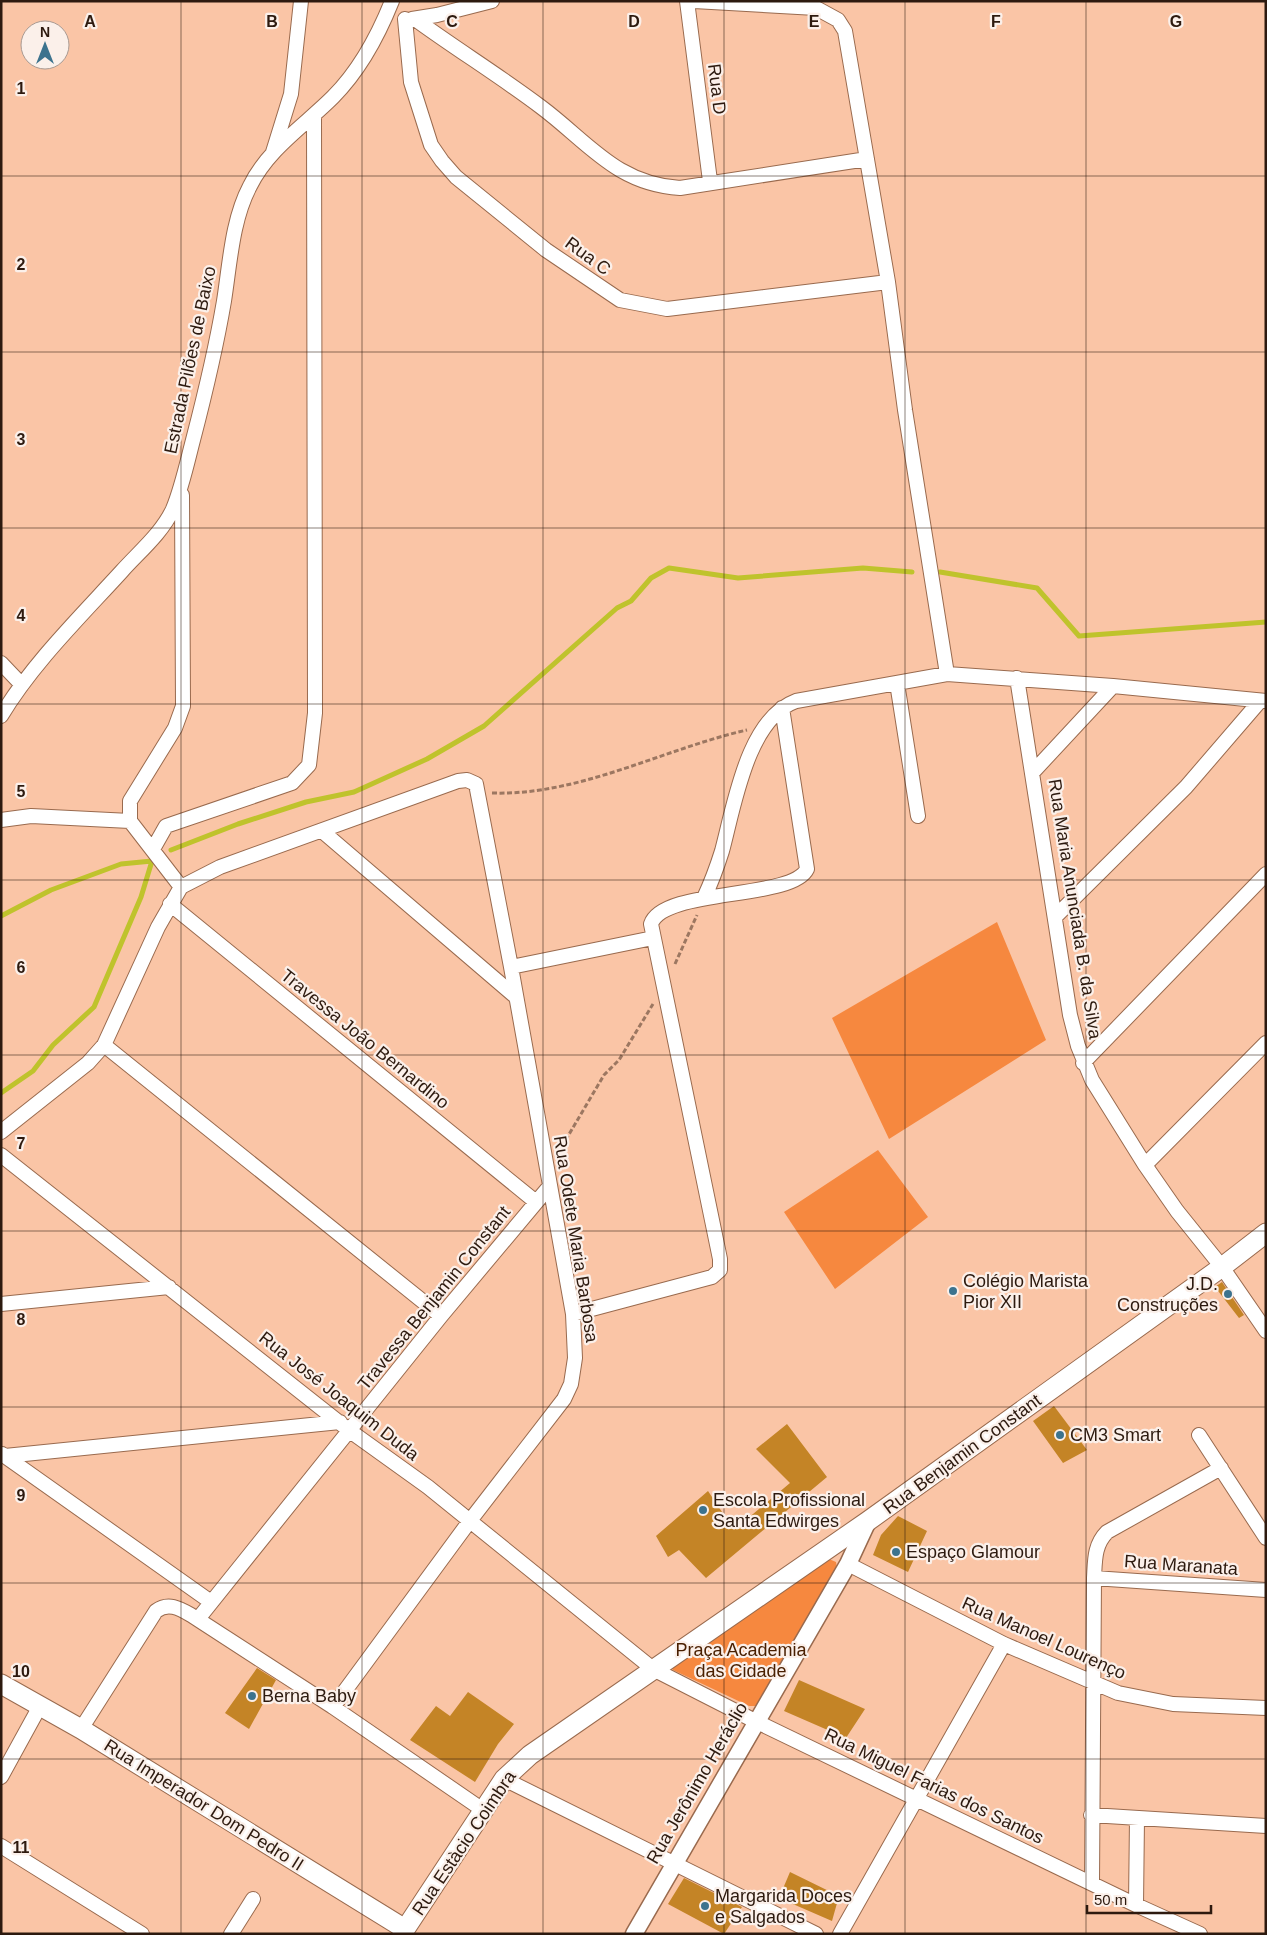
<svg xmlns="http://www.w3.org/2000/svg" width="1267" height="1935" viewBox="0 0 1267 1935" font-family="Helvetica,sans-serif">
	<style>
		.green { fill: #f6883f }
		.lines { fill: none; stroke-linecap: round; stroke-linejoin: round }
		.stream { stroke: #bfc32c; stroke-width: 5 }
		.building { fill: #c48426 }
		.minor-casing { stroke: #996a4e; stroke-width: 16 }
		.tertiary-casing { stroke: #996a4e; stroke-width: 19 }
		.secondary-casing { stroke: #996a4e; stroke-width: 21 }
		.path { stroke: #9c7761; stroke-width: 3; stroke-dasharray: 5 2.5; stroke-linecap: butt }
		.minor { stroke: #fff; stroke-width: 14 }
		.tertiary { stroke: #fff; stroke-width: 16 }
		.secondary { stroke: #fff; stroke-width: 19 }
		.grid { fill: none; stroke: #2d1a0f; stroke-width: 1; stroke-opacity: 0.55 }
		.poi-dot { fill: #3c738e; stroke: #fbf0ea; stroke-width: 2 }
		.labels { text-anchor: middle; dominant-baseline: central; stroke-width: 4.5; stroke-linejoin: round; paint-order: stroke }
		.street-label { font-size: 18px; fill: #2d1a0f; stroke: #fbf0ea }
		.poi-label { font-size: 18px; fill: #2d1a0f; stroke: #fbf0ea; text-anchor: start }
		.park-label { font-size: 18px; fill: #491f00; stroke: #fbf0ea }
		.grid-label { font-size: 16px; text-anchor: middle; font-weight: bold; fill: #2d1a0f; stroke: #fbf0ea; stroke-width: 4.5; stroke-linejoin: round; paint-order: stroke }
	</style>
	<rect width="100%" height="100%" fill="#fac5a6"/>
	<path class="green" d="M 997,922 L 1046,1040 L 889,1139 L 832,1018 Z
		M 878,1150 L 928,1217 L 835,1289 L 784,1212 Z
		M 829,1559 L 836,1562 L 837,1568 L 756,1706 L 749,1706 L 673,1670 L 671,1664 Z"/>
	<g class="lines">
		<path class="stream" d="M 940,572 L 1037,588 L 1079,636 L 1266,622
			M 171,850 L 238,824 L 306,802 L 354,792 L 427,759 L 484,726 L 617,608 L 631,601 L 651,578 L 669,568 L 738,578 L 863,568 L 912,572
			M 1,916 L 51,890 L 121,864 L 152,861
			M 1,1093 L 33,1071 L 53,1045 L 94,1007 L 141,897 L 152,861 L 156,859"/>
	</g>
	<path class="building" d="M 1222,1282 L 1244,1315 L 1239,1318 L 1215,1287 Z
		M 1054,1406 L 1087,1450 L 1063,1463 L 1033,1421 Z
		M 787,1424 L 827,1477 L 706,1578 L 679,1550 L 668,1557 L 656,1536 L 708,1491 L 734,1530 L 790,1483 L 756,1449 Z
		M 898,1516 L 927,1531 L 908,1572 L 873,1555 L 881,1535 Z
		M 257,1668 L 276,1680 L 249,1729 L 225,1713 Z
		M 799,1680 L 865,1709 L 846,1738 L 784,1711 Z
		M 468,1692 L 514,1724 L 498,1744 L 475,1782 L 410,1740 L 436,1706 L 450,1716 Z
		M 790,1872 L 839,1896 L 832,1921 L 779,1898 Z
		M 684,1878 L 742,1907 L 724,1934 L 668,1904 Z"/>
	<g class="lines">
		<g class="minor-casing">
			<path id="minor" d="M 687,1 L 710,181
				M 694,1 L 816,8 L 838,20 L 845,31 L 888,282 L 905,410 L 947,674
				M 405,19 L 411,82 L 431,145 L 442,161 L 456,177 L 546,250 L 620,300 L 667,309 L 888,282
				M 412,19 L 437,15 L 492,1
				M 415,19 C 456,49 500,76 541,107 C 588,142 616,184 680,188 L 867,159
				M 273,152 L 291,94 L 301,1
				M 1,663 L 22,685
				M 1017,678 L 1070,1015 L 1078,1046 L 1092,1080 L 1145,1165 L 1177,1211 L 1222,1267 L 1266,1331
				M 897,683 L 918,816
				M 1,716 C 32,664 81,616 122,571 C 139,552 162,533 173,509 C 182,487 187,463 193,440 C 205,394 216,348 224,301 C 230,263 232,220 250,186 C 268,149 304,126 333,97 C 359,71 378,36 392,1
				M 1033,772 L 1113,686
				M 1,820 L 31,816 L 130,821
				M 322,831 L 516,997
				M 153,849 L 166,826 L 292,783 L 309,765 L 315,713 L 314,115
				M 181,887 L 130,821 L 130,801 L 175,728 L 183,706 L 182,495
				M 704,898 C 711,883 717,867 722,851 C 734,807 747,719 796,701 L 947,674 L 1113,686 L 1266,701
				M 170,904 L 536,1202
				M 1055,917 L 1186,787 L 1260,701
				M 511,967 L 653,938
				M 104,1045 L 441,1316
				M 1083,1063 L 1266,874
				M 1,1132 L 88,1063 L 104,1045 L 158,927 L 181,887 L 220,867 L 458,781 L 467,780 L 476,784 L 511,967 L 573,1314 L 575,1358 L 571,1384 L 564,1399 L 469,1522 L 333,1707
				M 1,1155 L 350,1431 L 428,1487 L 653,1669 L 755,1721 L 1136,1905 L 1200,1934
				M 1145,1165 L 1266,1043
				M 1,1304 L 169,1287
				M 573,1314 L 712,1277 L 720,1270 L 720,1259 L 651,924 C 663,888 792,900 807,869 L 782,708
				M 1199,1435 L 1266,1538
				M 2,1454 L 211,1602
				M 5,1456 L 340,1422
				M 848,1564 L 1004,1644 L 1118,1693 L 1173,1704 L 1266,1708
				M 1094,1578 L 1266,1590
				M 198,1619 L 441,1316 L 549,1187
				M 81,1729 L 156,1611 C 168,1602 179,1608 191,1615 L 333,1707 L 483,1810
				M 1,1777 L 40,1706
				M 504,1779 L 816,1934
				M 1091,1815 L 1266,1826
				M 1,1846 L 142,1934
				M 1092,1882 L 1094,1578 C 1095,1561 1094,1545 1107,1532 L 1221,1468
				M 1136,1905 L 1137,1818
				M 231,1934 L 253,1899
				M 840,1934 L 1004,1644"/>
		</g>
		<g class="tertiary-casing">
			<path id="tertiary" d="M 634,1934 L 848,1564 L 868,1521"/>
		</g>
		<g class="secondary-casing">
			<path id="secondary" d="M 1,1684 L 81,1729 L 405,1929
				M 402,1934 L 504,1779 L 530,1755 L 868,1521 L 1222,1267 L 1266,1233"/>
		</g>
		<path class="path" d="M 492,793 C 579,796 663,749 747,730
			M 675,964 L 697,915
			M 558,1153 L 604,1075 L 619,1060 L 653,1004"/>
		<use href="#minor" class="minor"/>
		<use href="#tertiary" class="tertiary"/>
		<use href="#secondary" class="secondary"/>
	</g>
	<path class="grid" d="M 181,1 L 181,1934M 362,1 L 362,1934M 543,1 L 543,1934M 724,1 L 724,1934M 905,1 L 905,1934M 1086,1 L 1086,1934M 1,176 L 1266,176M 1,352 L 1266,352M 1,528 L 1266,528M 1,704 L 1266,704M 1,880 L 1266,880M 1,1055 L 1266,1055M 1,1231 L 1266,1231M 1,1407 L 1266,1407M 1,1583 L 1266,1583M 1,1759 L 1266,1759"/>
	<g class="poi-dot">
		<circle cx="953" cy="1291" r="5"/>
		<circle cx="1228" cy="1294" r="5"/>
		<circle cx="1060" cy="1435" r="5"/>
		<circle cx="703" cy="1510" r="5"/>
		<circle cx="896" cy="1552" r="5"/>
		<circle cx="252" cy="1696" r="5"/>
		<circle cx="705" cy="1906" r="5"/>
	</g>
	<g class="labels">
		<g class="street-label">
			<text transform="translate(717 89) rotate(83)">Rua D</text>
			<text transform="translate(588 256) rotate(36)">Rua C</text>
			<text transform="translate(190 360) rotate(-78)">Estrada Pilões de Baixo</text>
			<text transform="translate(1075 909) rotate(81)">Rua Maria Anunciada B. da Silva</text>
			<text transform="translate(365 1039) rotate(39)">Travessa João Bernardino</text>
			<text transform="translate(576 1239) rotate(81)">Rua Odete Maria Barbosa</text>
			<text transform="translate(434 1298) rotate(-51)">Travessa Benjamin Constant</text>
			<text transform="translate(339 1396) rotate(38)">Rua José Joaquim Duda</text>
			<text transform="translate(962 1454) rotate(-36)">Rua Benjamin Constant</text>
			<text transform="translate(1181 1565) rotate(4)">Rua Maranata</text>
			<text transform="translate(1044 1638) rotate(24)">Rua Manoel Lourenço</text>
			<text transform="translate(697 1783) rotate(-60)">Rua Jerônimo Heráclio</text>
			<text transform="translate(934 1786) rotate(26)">Rua Miguel Farias dos Santos</text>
			<text transform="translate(204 1805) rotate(32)">Rua Imperador Dom Pedro II</text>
			<text transform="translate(464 1843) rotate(-56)">Rua Estàcio Coimbra</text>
		</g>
		<g class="poi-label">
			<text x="963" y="1281">Colégio Marista<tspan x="963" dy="21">Pior XII</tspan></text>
			<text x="1218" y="1284" text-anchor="end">J.D.<tspan x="1218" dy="21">Construções</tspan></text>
			<text x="1070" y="1435">CM3 Smart</text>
			<text x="713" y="1500">Escola Profissional<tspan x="713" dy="21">Santa Edwirges</tspan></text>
			<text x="906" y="1552">Espaço Glamour</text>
			<text x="262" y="1696">Berna Baby</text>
			<text x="715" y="1896">Margarida Doces<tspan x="715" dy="21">e Salgados</tspan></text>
		</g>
		<g class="park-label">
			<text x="741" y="1650">Praça Academia<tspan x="741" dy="21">das Cidade</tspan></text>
		</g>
	</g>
	<g class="grid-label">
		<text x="90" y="27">A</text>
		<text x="272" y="27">B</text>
		<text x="452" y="27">C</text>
		<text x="634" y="27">D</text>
		<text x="814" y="27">E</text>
		<text x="996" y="27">F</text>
		<text x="1176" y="27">G</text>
		<text x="21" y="94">1</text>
		<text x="21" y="270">2</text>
		<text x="21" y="445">3</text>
		<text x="21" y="621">4</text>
		<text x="21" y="797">5</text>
		<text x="21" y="973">6</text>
		<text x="21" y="1149">7</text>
		<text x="21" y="1325">8</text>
		<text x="21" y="1501">9</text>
		<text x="21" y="1677">10</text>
		<text x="21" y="1853">11</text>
	</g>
	<rect width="1267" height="1935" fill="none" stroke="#2d1a0f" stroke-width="5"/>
	<g transform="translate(45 45)"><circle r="24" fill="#fbf0ea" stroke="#a99a92"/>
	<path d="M0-4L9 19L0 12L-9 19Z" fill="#3c738e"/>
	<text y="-8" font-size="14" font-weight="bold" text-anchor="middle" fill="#2d1a0f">N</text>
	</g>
	<path d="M1087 1905v8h124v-8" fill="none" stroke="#2d1a0f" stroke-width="2.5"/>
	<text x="1094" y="1905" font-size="15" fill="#2d1a0f" stroke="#fbf0ea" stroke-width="4" paint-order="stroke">50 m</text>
</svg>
